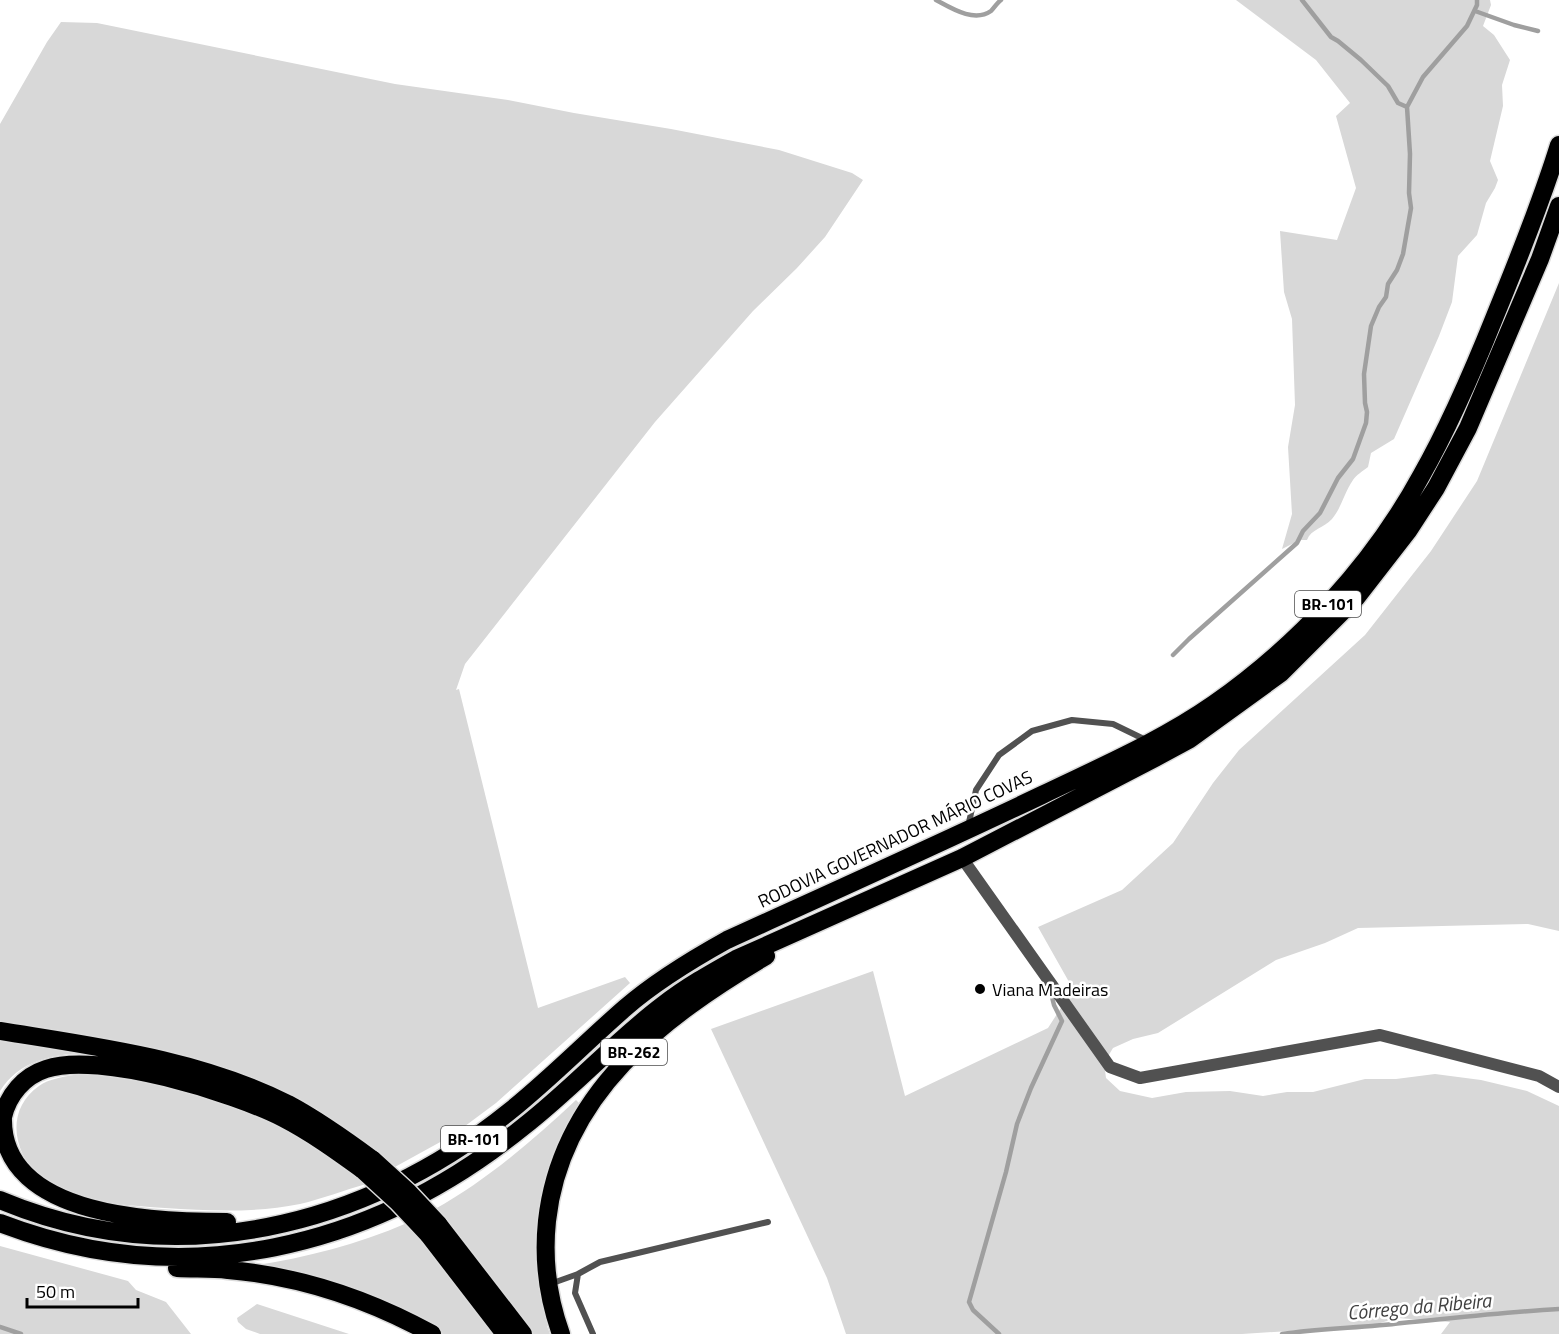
<svg xmlns="http://www.w3.org/2000/svg" width="1559" height="1334" viewBox="0 0 1559 1334" font-family="'Titillium Web',sans-serif">
	<style>
		.green { fill: #d8d8d8 }
		.lines { fill: none; stroke-linecap: round; stroke-linejoin: round }
		.stream { stroke: #9f9f9f; stroke-width: 4.5 }
		.highway-casing { stroke: #dbdbdb; stroke-width: 21 }
		.lane { stroke: #515151; stroke-width: 6 }
		.street { stroke: #515151; stroke-width: 12 }
		.highway { stroke: #000; stroke-width: 18 }
		.highway-bridge-casing { stroke: #dbdbdb; stroke-width: 21; stroke-linecap: butt }
		.highway-bridge { stroke: #000; stroke-width: 18 }
		.poi-dot { fill: #000; stroke: #fff; stroke-width: 2 }
		.labels { text-anchor: middle; dominant-baseline: central; stroke-width: 5; stroke-linejoin: round; paint-order: stroke }
		.shield { fill: #fff; stroke: #4c4c4c; stroke-width: 1.5 }
		.shield-label { font-size: 16px; font-weight: bold; fill: #000 }
		.street-label { font-size: 18px; fill: #000; stroke: #fff }
		.poi-label { font-size: 18px; fill: #000; stroke: #fff; text-anchor: start }
		.water-label { font-size: 20px; font-style: italic; fill: #404040; stroke: #fff }
	</style>
	<rect width="100%" height="100%" fill="#fff"/>
	<path class="green" d="M 1236,0 L 1490,0 L 1491,5 L 1483,26 L 1494,35 L 1510,60 L 1502,85 L 1503,106 L 1490,161 L 1498,180 L 1495,188 L 1486,203 L 1477,235 L 1458,256 L 1452,302 L 1439,336 L 1394,439 L 1371,453 L 1368,467 C 1363,471 1356,475 1353,480 C 1344,493 1342,507 1332,519 C 1324,528 1311,529 1307,540 L 1300,540 L 1282,549 L 1292,514 L 1288,447 L 1295,405 L 1292,319 L 1284,292 L 1280,231 L 1337,240 L 1356,188 L 1336,116 L 1350,103 L 1316,60 Z
		M 61,22 L 97,23 L 395,84 L 508,100 L 574,113 L 671,129 L 779,150 L 852,173 L 863,180 L 825,237 L 797,268 L 753,311 L 655,422 L 465,664 L 456,690 L 459,689 L 538,1008 L 625,977 L 630,983 L 496,1103 L 453,1135 L 393,1168 L 229,1070 L 166,1051 L 0,1024 L 0,124 L 47,42 Z
		M 1559,283 L 1559,931 L 1528,924 L 1358,928 L 1325,943 L 1276,960 L 1158,1033 L 1133,1039 L 1113,1048 L 1104,1063 L 1106,1078 L 1120,1091 L 1152,1098 L 1186,1092 L 1230,1091 L 1263,1096 L 1287,1092 L 1313,1092 L 1365,1079 L 1396,1079 L 1435,1074 L 1481,1080 L 1527,1091 L 1559,1106 L 1559,1334 L 1441,1334 L 1450,1322 L 1398,1318 L 1369,1326 L 1242,1334 L 846,1334 L 827,1278 L 711,1029 L 873,971 L 905,1096 L 1048,1028 L 1073,989 L 1038,927 L 1122,890 L 1173,843 L 1213,783 L 1239,750 L 1365,635 L 1431,551 L 1477,481 Z
		M 0,1039 L 86,1053 C 52,1054 19,1061 0,1091 Z
		M 74,1075 L 94,1075 L 157,1083 L 208,1096 L 286,1128 L 337,1159 L 366,1184 C 344,1190 322,1199 300,1204 C 255,1213 210,1211 165,1208 C 133,1206 100,1204 71,1193 C 61,1189 46,1183 39,1176 C 12,1151 6,1109 39,1086 C 49,1079 62,1077 74,1075 Z
		M 576,1100 L 581,1105 L 552,1165 L 551,1323 L 547,1326 L 550,1334 L 532,1334 L 435,1209 C 486,1181 533,1140 576,1100 Z
		M 407,1223 L 496,1334 L 443,1334 L 427,1325 L 250,1266 C 305,1258 356,1245 407,1223 Z
		M 0,1246 L 128,1281 L 136,1290 L 166,1302 L 191,1334 L 0,1334 Z
		M 257,1304 L 349,1334 L 260,1334 L 246,1329 L 238,1322 L 237,1318 Z"/>
	<g class="lines">
		<path class="stream" d="M 936,0 C 951,8 974,23 991,11 C 994,8 997,3 1001,0
			M 1302,0 L 1331,37 L 1338,41 L 1361,60 L 1388,86 L 1398,103 L 1407,107
			M 1475,11 L 1514,25 L 1538,31
			M 1173,655 L 1189,639 L 1297,543 L 1303,531 L 1320,513 L 1338,478 L 1353,459 L 1366,423 L 1367,412 L 1365,403 L 1364,374 L 1371,326 L 1379,307 L 1386,297 L 1388,284 L 1397,270 L 1403,254 L 1411,208 L 1409,193 L 1410,154 L 1407,107 L 1423,77 L 1467,26 L 1477,5 L 1477,0
			M 0,1327 L 21,1334
			M 999,1334 L 973,1310 L 969,1302 L 1006,1172 L 1017,1124 L 1031,1088 L 1062,1021 L 1054,1005 L 1051,993
			M 1282,1334 C 1322,1328 1362,1328 1402,1323 C 1454,1318 1506,1312 1559,1309"/>
		<g class="highway-casing">
			<path id="highway" d="M 0,1031 C 98,1047 198,1059 288,1104 C 318,1120 346,1140 373,1160
				M 0,1200 C 176,1274 365,1228 510,1111 C 550,1079 586,1042 625,1008 C 656,981 691,960 727,940 C 832,892 937,845 1042,795 C 1100,767 1161,741 1214,704 C 1298,645 1372,566 1421,476 C 1450,425 1473,371 1495,316 C 1518,260 1541,203 1559,145
				M 227,1222 C 165,1222 0,1220 3,1117 C 8,1095 24,1076 46,1069 C 99,1051 234,1093 283,1118 C 312,1133 338,1152 363,1170
				M 0,1223 C 185,1294 372,1249 523,1127 C 572,1089 614,1042 663,1005 C 686,987 711,973 736,959 L 962,858 L 1155,758 L 1190,739 L 1281,673 L 1356,598 L 1408,531 L 1436,488 L 1468,428 L 1540,259 L 1559,206
				M 438,1224 L 523,1334
				M 428,1234 L 505,1334
				M 177,1268 C 194,1269 211,1268 228,1270 C 300,1276 368,1299 432,1334
				M 561,1334 C 548,1298 543,1259 547,1221 C 561,1093 663,1017 766,956"/>
		</g>
		<path class="lane" d="M 968,827 L 976,790 L 999,755 L 1032,731 L 1072,720 L 1113,724 L 1148,741
			M 550,1284 L 578,1274
			M 593,1334 L 575,1293 L 578,1274 L 600,1262 L 768,1222"/>
		<path class="street" d="M 962,858 L 1110,1067 L 1140,1078 L 1380,1035 L 1539,1076 L 1559,1087"/>
		<use href="#highway" class="highway"/>
		<g class="highway-bridge-casing">
			<path id="highway-bridge" d="M 373,1160 L 408,1192 L 438,1224
				M 363,1170 L 398,1202 L 428,1234"/>
		</g>
		<use href="#highway-bridge" class="highway-bridge"/>
	</g>
	<circle class="poi-dot" cx="980" cy="989" r="6"/>
	<g class="labels">
		<g class="shield">
			<rect x="1295" y="591" width="66" height="26" rx="4.5"/>
			<rect x="601" y="1039" width="66" height="26" rx="4.5"/>
			<rect x="441" y="1126" width="66" height="26" rx="4.5"/>
		</g>
		<g class="shield-label">
			<text x="1328" y="604">BR-101</text>
			<text x="634" y="1052">BR-262</text>
			<text x="474" y="1139">BR-101</text>
		</g>
		<g class="street-label">
			<text transform="translate(895 839) rotate(-25)">RODOVIA GOVERNADOR MÁRIO COVAS</text>
		</g>
		<g class="poi-label">
			<text x="992" y="989">Viana Madeiras</text>
		</g>
		<g class="water-label">
			<text transform="translate(1419 1306) rotate(-5)">Córrego da Ribeira</text>
		</g>
	</g>
	<path d="M27 1298v9h111v-9" fill="none" stroke="#000000" stroke-width="3"/>
	<text x="36" y="1298" font-size="18" fill="#000000" stroke="#ffffff" stroke-width="4.5" paint-order="stroke">50 m</text>
</svg>
